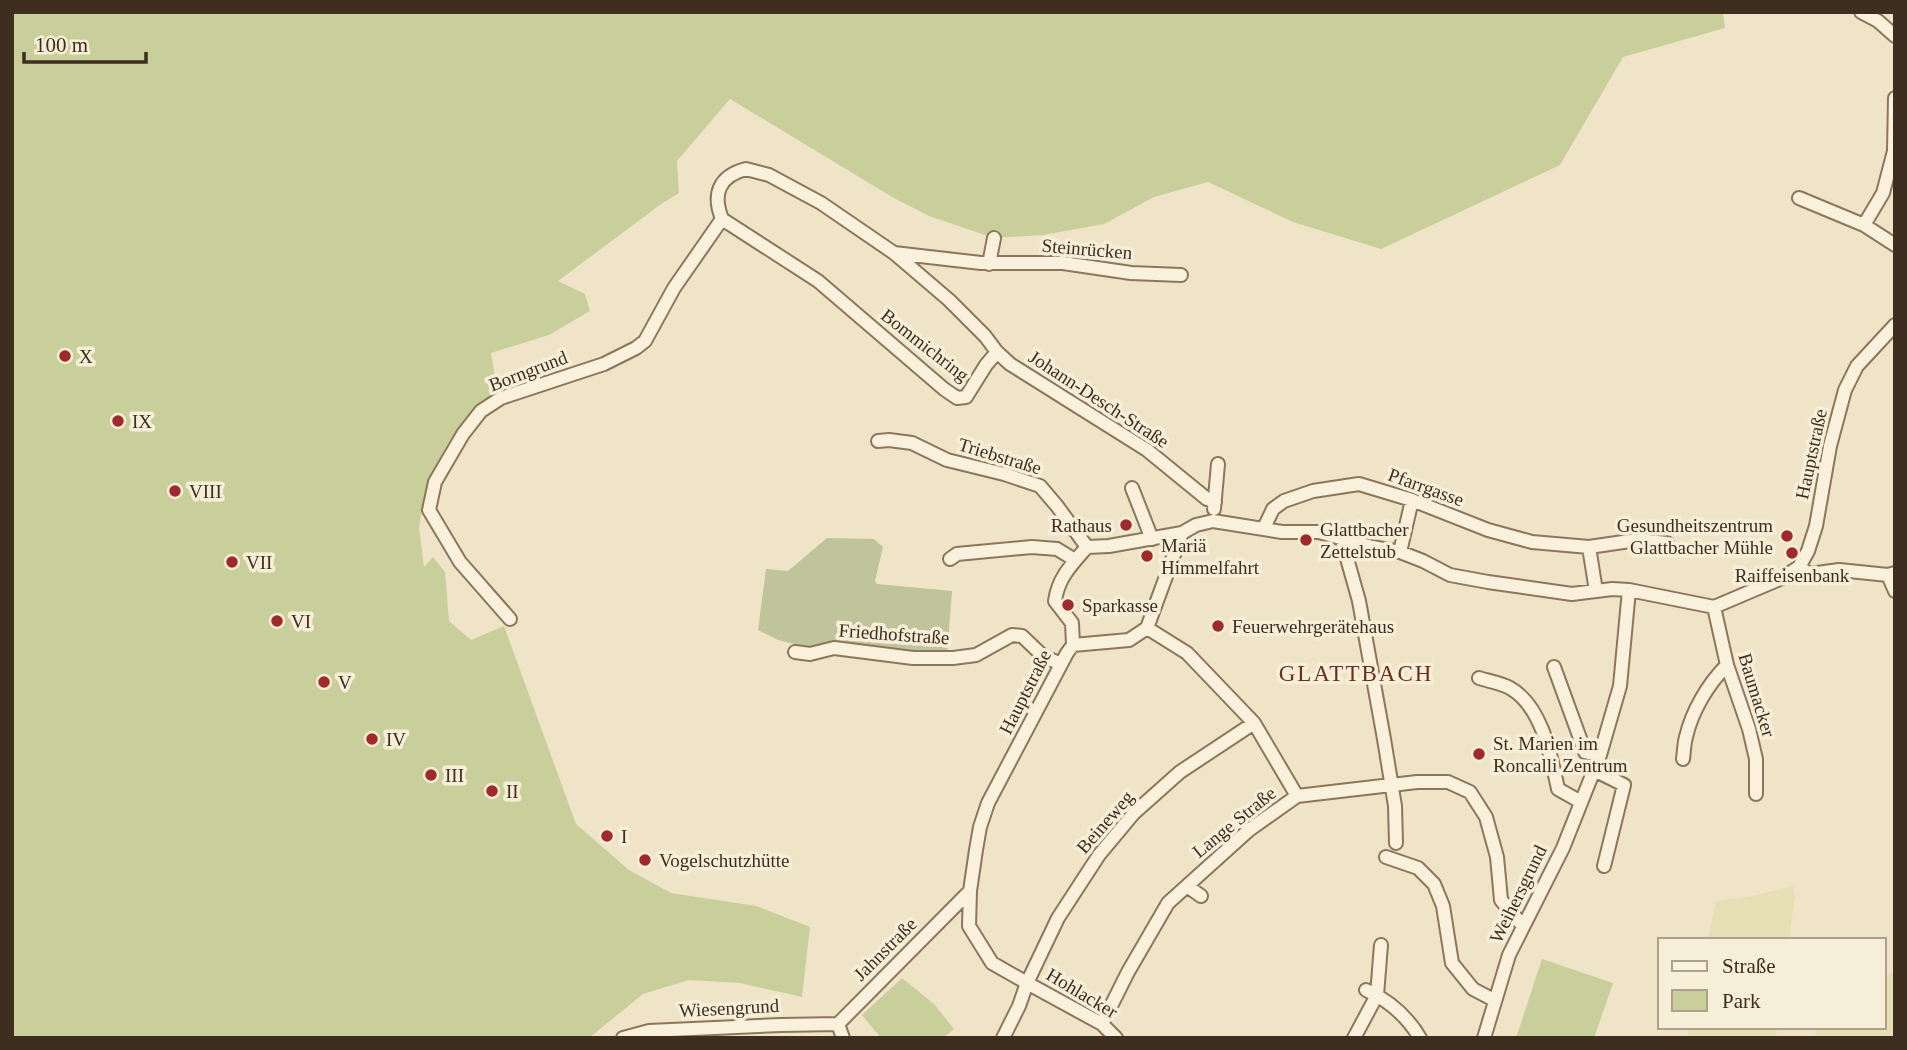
<svg xmlns="http://www.w3.org/2000/svg" width="1907" height="1050" viewBox="0 0 1907 1050" font-family="'Times New Roman',serif">
	<style>
		.farmland { fill: #e6deb5 }
		.green { fill: #c9cf9b }
		.cemetery { fill: #bfc49a }
		.lines { fill: none; stroke-linecap: round; stroke-linejoin: round }
		.minor-casing { stroke: #8d765c; stroke-width: 16 }
		.minor { stroke: #faf1dc; stroke-width: 12 }
		.poi-dot { fill: #9e2a2b; stroke: #f7eed8; stroke-width: 2.5 }
		.labels { text-anchor: middle; dominant-baseline: central; stroke-width: 7; stroke-linejoin: round; paint-order: stroke }
		.street-label { font-size: 19px; fill: #3d2e20; stroke: #f7eed8 }
		.poi-label { font-size: 19px; fill: #3d2e20; stroke: #f7eed8; text-anchor: start }
		.quarter-label { font-size: 23px; letter-spacing: 2px; fill: #6b2e1e; stroke: #f7eed8 }
	</style>
	<rect width="100%" height="100%" fill="#f0e4c8"/>
	<path class="farmland" d="M 1793,886 L 1795,896 L 1789,940 L 1708,940 L 1716,901 L 1752,896 Z
		M 1895,972 L 1895,1038 L 1811,1038 L 1820,1027 L 1884,1027 L 1884,976 Z
		M 1689,1027 L 1777,1027 L 1776,1038 L 1687,1038 Z"/>
	<path class="green" d="M 12,12 L 1723,12 L 1725,28 L 1623,57 L 1560,165 L 1381,249 L 1293,222 L 1208,182 L 1154,197 L 1104,224 L 1043,235 L 994,238 L 929,216 L 892,197 L 730,99 L 677,161 L 679,193 L 661,204 L 558,281 L 585,294 L 590,311 L 549,335 L 491,353 L 498,394 L 466,417 L 445,448 L 423,503 L 419,528 L 424,567 L 433,557 L 445,572 L 449,621 L 471,640 L 504,626 L 576,824 L 629,870 L 671,893 L 756,906 L 810,927 L 802,997 L 740,983 L 689,980 L 643,994 L 589,1038 L 12,1038 Z
		M 1542,959 L 1613,983 L 1594,1038 L 1516,1038 Z
		M 902,978 L 934,1004 L 954,1029 L 943,1038 L 881,1038 L 862,1015 Z"/>
	<path class="cemetery" d="M 827,538 L 874,539 L 883,547 L 875,581 L 877,584 L 952,591 L 947,657 L 827,643 L 811,650 L 802,646 L 778,640 L 758,630 L 766,569 L 788,571 Z"/>
	<g class="lines">
		<g class="minor-casing">
			<path id="minor" d="M 1861,12 L 1878,21 L 1895,36
				M 746,169 L 769,175 L 821,203 L 894,253 L 949,300 L 985,336 L 997,352 L 986,365 L 966,397 L 957,398 L 944,389 L 818,281 L 722,219 C 712,194 719,176 746,169 Z
				M 1799,198 L 1864,225 L 1895,245
				M 1864,225 L 1883,193 L 1894,151 L 1895,98
				M 894,253 L 981,263 L 1063,263 L 1131,273 L 1181,275
				M 989,264 L 994,238
				M 997,352 L 1010,364 L 1147,450 L 1207,499 L 1215,502
				M 878,441 L 889,440 L 912,443 L 947,460 L 1004,474 L 1040,486 L 1057,506 L 1087,547
				M 1132,488 L 1152,539
				M 1214,509 L 1218,464
				M 1264,528 L 1273,509 L 1284,501 L 1313,491 L 1359,484 L 1412,500 L 1488,530 L 1532,542 L 1589,547 L 1596,591
				M 1341,537 L 1359,601 L 1384,739 L 1395,806 L 1396,843
				M 1589,547 L 1637,540 L 1667,543
				M 1400,552 L 1412,500
				M 950,559 L 957,554 L 1032,547 L 1057,549 L 1075,560
				M 1799,567 L 1810,574 L 1839,570 L 1888,575 L 1895,573
				M 1888,575 L 1895,591
				M 1714,607 L 1727,665 L 1749,729 L 1756,759 L 1756,794
				M 510,619 L 460,562 L 429,510 L 435,482 L 463,434 L 481,411 L 501,398 L 604,364 L 636,348 L 645,341 L 674,288 L 722,219
				M 1147,628 L 1187,653 L 1254,723 L 1297,796
				M 1073,645 L 1072,623 L 1055,601 C 1058,578 1072,564 1087,547 L 1109,546 L 1182,533 L 1196,525 L 1213,521 L 1282,532 L 1319,532 L 1372,547 L 1400,552 L 1423,561 L 1450,575 L 1488,582 L 1572,594 L 1612,589 L 1629,590 L 1714,607 L 1782,578 L 1799,567 L 1808,551 L 1816,526 L 1830,446 L 1845,390 L 1857,366 L 1895,325
				M 795,652 L 810,654 L 834,648 L 913,658 L 953,658 L 976,655 L 1012,635 L 1022,636 L 1043,656 L 1061,664
				M 1554,667 L 1585,752 L 1600,755
				M 1479,678 C 1488,681 1501,683 1510,688 C 1542,706 1551,756 1558,789 L 1581,802
				M 1683,759 C 1684,752 1684,744 1686,737 C 1692,711 1708,684 1727,665
				M 1594,770 L 1624,785 L 1604,866
				M 1386,857 L 1418,868 L 1434,884 L 1443,906 L 1452,963 L 1473,989 L 1494,1000
				M 1187,886 L 1201,896
				M 1366,990 C 1388,1000 1407,1016 1420,1038
				M 1102,1024 L 1128,972 L 1168,903 L 1249,830 L 1297,796 L 1417,782 L 1448,782 L 1470,792 L 1486,817 L 1497,857 L 1501,900 L 1523,926
				M 623,1038 L 649,1031 L 781,1025 L 838,1024
				M 843,1038 L 838,1024 L 970,891
				M 1003,1038 L 1019,1006 L 1027,983 L 992,963 L 969,926 L 970,891 L 976,850 L 980,827 L 988,803 L 1067,653 L 1073,645 L 1129,640 L 1147,628 L 1182,533
				M 1116,1038 L 1102,1024 L 1027,983 L 1058,918 L 1099,855 L 1134,813 L 1180,772 L 1254,723
				M 1354,1038 L 1377,995 L 1381,945
				M 1484,1038 L 1509,955 L 1563,848 L 1600,755 L 1620,686 L 1629,590"/>
		</g>
		<use href="#minor" class="minor"/>
	</g>
	<g class="poi-dot">
		<circle cx="65" cy="356" r="7"/>
		<circle cx="118" cy="421" r="7"/>
		<circle cx="175" cy="491" r="7"/>
		<circle cx="1126" cy="525" r="7"/>
		<circle cx="1787" cy="536" r="7"/>
		<circle cx="1306" cy="540" r="7"/>
		<circle cx="1792" cy="553" r="7"/>
		<circle cx="1147" cy="556" r="7"/>
		<circle cx="232" cy="562" r="7"/>
		<circle cx="1068" cy="605" r="7"/>
		<circle cx="277" cy="621" r="7"/>
		<circle cx="1218" cy="626" r="7"/>
		<circle cx="324" cy="682" r="7"/>
		<circle cx="372" cy="739" r="7"/>
		<circle cx="1479" cy="754" r="7"/>
		<circle cx="431" cy="775" r="7"/>
		<circle cx="492" cy="791" r="7"/>
		<circle cx="607" cy="836" r="7"/>
		<circle cx="645" cy="860" r="7"/>
	</g>
	<g class="labels">
		<g class="street-label">
			<text transform="translate(1087 249) rotate(5)">Steinrücken</text>
			<text transform="translate(925 345) rotate(38)">Bommichring</text>
			<text transform="translate(528 371) rotate(-21)">Borngrund</text>
			<text transform="translate(1099 399) rotate(33)">Johann-Desch-Straße</text>
			<text transform="translate(1811 454) rotate(-78)">Hauptstraße</text>
			<text transform="translate(1000 456) rotate(17)">Triebstraße</text>
			<text transform="translate(1426 487) rotate(20)">Pfarrgasse</text>
			<text transform="translate(894 634) rotate(4)">Friedhofstraße</text>
			<text transform="translate(1025 692) rotate(-63)">Hauptstraße</text>
			<text transform="translate(1757 695) rotate(73)">Baumacker</text>
			<text transform="translate(1105 822) rotate(-49)">Beineweg</text>
			<text transform="translate(1234 822) rotate(-39)">Lange Straße</text>
			<text transform="translate(1518 894) rotate(-64)">Weihersgrund</text>
			<text transform="translate(885 949) rotate(-45)">Jahnstraße</text>
			<text transform="translate(1082 993) rotate(31)">Hohlacker</text>
			<text transform="translate(729 1008) rotate(-3)">Wiesengrund</text>
		</g>
		<g class="poi-label">
			<text x="79" y="356">X</text>
			<text x="132" y="421">IX</text>
			<text x="189" y="491">VIII</text>
			<text x="1112" y="525" text-anchor="end">Rathaus</text>
			<text x="1773" y="525" text-anchor="end">Gesundheitszentrum<tspan x="1773" dy="22">Glattbacher Mühle</tspan></text>
			<text x="1320" y="529">Glattbacher<tspan x="1320" dy="22">Zettelstub</tspan></text>
			<text x="1161" y="545">Mariä<tspan x="1161" dy="22">Himmelfahrt</tspan></text>
			<text x="246" y="562">VII</text>
			<text x="1792" y="575" text-anchor="middle">Raiffeisenbank</text>
			<text x="1082" y="605">Sparkasse</text>
			<text x="291" y="621">VI</text>
			<text x="1232" y="626">Feuerwehrgerätehaus</text>
			<text x="338" y="682">V</text>
			<text x="386" y="739">IV</text>
			<text x="1493" y="743">St. Marien im<tspan x="1493" dy="22">Roncalli Zentrum</tspan></text>
			<text x="445" y="775">III</text>
			<text x="506" y="791">II</text>
			<text x="621" y="836">I</text>
			<text x="659" y="860">Vogelschutzhütte</text>
		</g>
		<g class="quarter-label">
			<text x="1356" y="673">GLATTBACH</text>
		</g>
	</g>
	<rect width="1907" height="1050" fill="none" stroke="#3d2e20" stroke-width="28"/>
	<rect x="1658" y="938" width="228" height="91" fill="#f7eed8" stroke="#ada18e" stroke-width="2"/>
	<rect x="1672" y="961" width="35" height="10" fill="#faf1dc" stroke="#ada18e" stroke-width="2"/>
	<text x="1722" y="973" font-size="21" fill="#3d2e20">Straße</text>
	<rect x="1672" y="990" width="35" height="21" fill="#c9cf9b" stroke="#ada18e" stroke-width="2"/>
	<text x="1722" y="1008" font-size="21" fill="#3d2e20">Park</text>
	<path d="M24 52v10h122v-10" fill="none" stroke="#3d2e20" stroke-width="3.5"/>
	<text x="35" y="52" font-size="21" fill="#3d2e20" stroke="#f7eed8" stroke-width="5" paint-order="stroke">100 m</text>
</svg>
